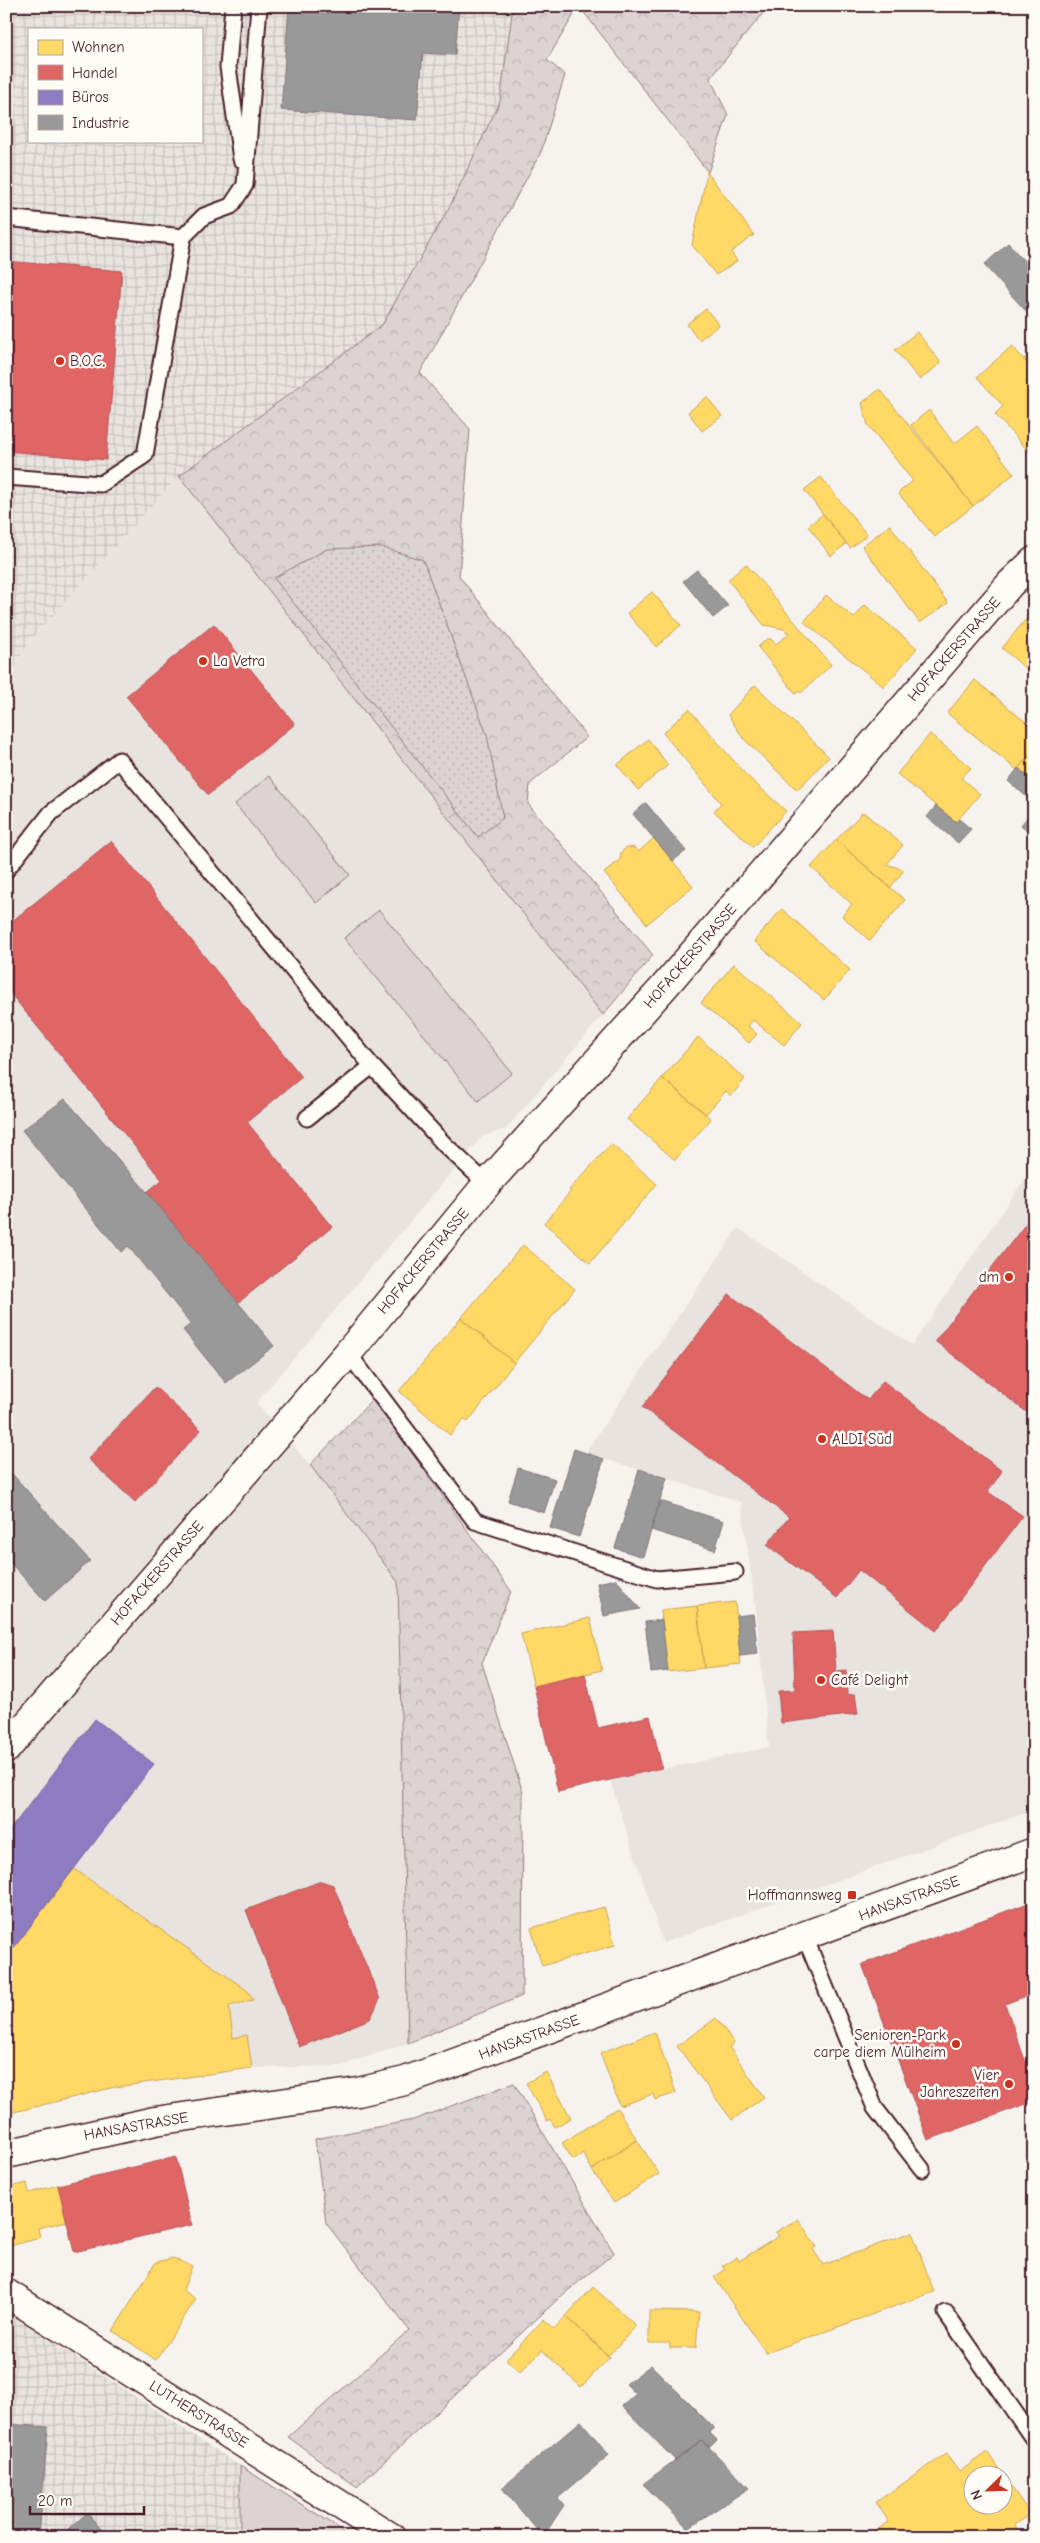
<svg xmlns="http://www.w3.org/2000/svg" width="1040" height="2543" viewBox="0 0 1040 2543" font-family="'Comic Neue',sans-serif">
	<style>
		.built { fill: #e9e3e0 }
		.industrial { fill: url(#industrial-grid); fill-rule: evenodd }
		.grass { fill: #dcd4d2; stroke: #937a7e }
		.forest { fill: url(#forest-crowns); stroke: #937a7e }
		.park { fill: url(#park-dots); stroke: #937a7e }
		.homes { fill: #ffd966; stroke: #c9a154; fill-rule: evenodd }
		.shops { fill: #e06666; stroke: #b35154 }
		.offices { fill: #8e7cc3; stroke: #7a6095 }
		.industry { fill: #999; stroke: #817478 }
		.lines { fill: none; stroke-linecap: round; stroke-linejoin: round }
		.service-casing { stroke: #4a1f2b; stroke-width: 19 }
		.minor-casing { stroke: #4a1f2b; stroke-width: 31 }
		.service { stroke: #fdfcf7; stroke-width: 15 }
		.minor { stroke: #fdfcf7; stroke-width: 28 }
		.poi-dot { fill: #c8321e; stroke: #fdfcf7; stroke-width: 2 }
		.labels { text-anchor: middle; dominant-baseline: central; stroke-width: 5; stroke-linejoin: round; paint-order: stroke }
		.poi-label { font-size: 15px; fill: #4a1f2b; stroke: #fdfcf7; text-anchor: start }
		.street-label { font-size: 15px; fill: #4a1f2b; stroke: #fdfcf7 }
	</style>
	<defs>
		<pattern id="industrial-grid" width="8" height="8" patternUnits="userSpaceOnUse" patternTransform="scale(1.25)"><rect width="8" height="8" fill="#e9e3e0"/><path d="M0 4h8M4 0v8" fill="none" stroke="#c9c2c0"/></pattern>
		<pattern id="forest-crowns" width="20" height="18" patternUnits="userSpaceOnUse" patternTransform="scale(1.25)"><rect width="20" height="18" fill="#dcd4d2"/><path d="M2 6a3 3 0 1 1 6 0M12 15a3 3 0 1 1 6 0" fill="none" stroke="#beb6b4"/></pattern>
		<pattern id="park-dots" width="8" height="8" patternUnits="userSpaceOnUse" patternTransform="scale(1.25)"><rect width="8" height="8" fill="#dcd4d2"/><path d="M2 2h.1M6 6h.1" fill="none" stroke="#beb6b4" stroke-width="1.8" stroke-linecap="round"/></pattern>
	</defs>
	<rect width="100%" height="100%" fill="#f6f3ef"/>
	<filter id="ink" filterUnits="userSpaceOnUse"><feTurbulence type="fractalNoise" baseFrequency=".02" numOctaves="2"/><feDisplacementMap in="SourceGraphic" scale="10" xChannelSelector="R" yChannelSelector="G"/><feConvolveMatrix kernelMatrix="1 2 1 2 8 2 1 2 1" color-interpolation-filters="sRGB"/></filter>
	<g filter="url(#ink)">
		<path class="built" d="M 179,476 L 603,1015 L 506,1129 L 483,1136 L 256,1403 L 310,1465 L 398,1582 L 408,2043 L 340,2066 L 252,2068 L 115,2087 L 6,2114 L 6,682 L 30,641 Z
			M 1034,1165 L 1034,1810 L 663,1943 L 610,1780 L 769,1747 L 756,1611 L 741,1502 L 585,1453 L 738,1228 L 912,1345 Z"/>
		<path class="industrial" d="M 6,6 L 513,6 L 500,101 L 450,206 L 382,325 L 179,476 L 30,641 L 6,682 ZM 29,29 L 201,29 L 201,141 L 29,141 Z
			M 6,2311 L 240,2466 L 240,2537 L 6,2537 Z"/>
		<path class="grass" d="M 269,776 L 350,875 L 316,903 L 235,804 Z
			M 379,910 L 512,1073 L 478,1101 L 344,938 Z
			M 240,2466 L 333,2524 L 347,2537 L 240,2537 Z"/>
		<path class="forest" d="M 513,6 L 769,6 L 710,78 L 728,115 L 708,172 L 579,6 L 547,60 L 565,75 L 541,152 L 420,373 L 470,429 L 459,576 L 587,737 L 530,784 L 528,804 L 653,955 L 603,1015 L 179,476 L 382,325 L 450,206 L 500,101 Z
			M 373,1399 L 511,1591 L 482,1663 L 523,1793 L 522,1996 L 408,2043 L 398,1582 L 310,1465 Z
			M 514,2083 L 614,2253 L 559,2298 L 357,2487 L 288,2437 L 409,2330 L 326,2223 L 315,2139 L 413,2120 Z"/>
		<path class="park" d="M 381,547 L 423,560 L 487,735 L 503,818 L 478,837 L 274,578 L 327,549 Z"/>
		<path class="homes" d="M 707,172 L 754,235 L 731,252 L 737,261 L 716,275 L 692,245 Z
			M 706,309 L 719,325 L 699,340 L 687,324 Z
			M 917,332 L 941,363 L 920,380 L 895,350 Z
			M 1012,346 L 1034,371 L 1034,448 L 1029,452 L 995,414 L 1003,406 L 977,377 Z
			M 1034,350 L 1034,371 L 1024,359 Z
			M 880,389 L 973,506 L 935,537 L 898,493 L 913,481 L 868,425 L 862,403 Z
			M 707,397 L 722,416 L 702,431 L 688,412 Z
			M 929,410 L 954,444 L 977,426 L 1014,474 L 973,506 L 911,425 Z
			M 821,477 L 867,535 L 850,548 L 804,490 Z
			M 823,514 L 846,544 L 831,556 L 808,526 Z
			M 890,525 L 948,603 L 920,623 L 862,546 Z
			M 746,564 L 831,665 L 801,693 L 799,691 L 796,694 L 758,647 L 767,639 L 771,639 L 776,644 L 789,634 L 784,629 L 764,625 L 728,580 Z
			M 652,592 L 681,625 L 656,647 L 627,613 Z
			M 826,595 L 854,618 L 865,605 L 917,648 L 884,687 L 804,622 Z
			M 1032,612 L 1034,614 L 1034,676 L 1002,648 Z
			M 975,680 L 1034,729 L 1034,750 L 1017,770 L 947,713 Z
			M 755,685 L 829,757 L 797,790 L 743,738 L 728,715 Z
			M 689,709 L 746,775 L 786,811 L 753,847 L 714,811 L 721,803 L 663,733 Z
			M 930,734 L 971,768 L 961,778 L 980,794 L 956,822 L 897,774 Z
			M 648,739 L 668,765 L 638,790 L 617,765 Z
			M 1034,750 L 1034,782 L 1018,768 Z
			M 863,812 L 903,845 L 887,864 L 904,870 L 890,888 L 836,840 Z
			M 654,838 L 693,886 L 647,924 L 604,873 L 620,860 L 621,852 L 627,847 L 635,848 L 638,852 Z
			M 836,840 L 905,900 L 870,941 L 842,916 L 852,904 L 811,867 Z
			M 782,909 L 850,970 L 824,1000 L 754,941 Z
			M 734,964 L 802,1023 L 784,1045 L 753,1020 L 748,1026 L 757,1034 L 749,1043 L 701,1003 Z
			M 698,1037 L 745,1079 L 731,1096 L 726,1091 L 706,1114 L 662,1078 Z
			M 662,1078 L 711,1119 L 675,1160 L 627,1119 Z
			M 611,1144 L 657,1184 L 590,1263 L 544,1223 L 571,1191 L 569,1190 Z
			M 523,1245 L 575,1289 L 514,1363 L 461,1318 Z
			M 461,1318 L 514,1363 L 468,1422 L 464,1419 L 450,1435 L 399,1391 Z
			M 735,1602 L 741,1664 L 704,1668 L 697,1606 Z
			M 697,1606 L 704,1668 L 667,1672 L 661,1610 Z
			M 590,1618 L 602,1670 L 534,1686 L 521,1634 Z
			M 73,1868 L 248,1991 L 253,2000 L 229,2006 L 233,2038 L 247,2035 L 252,2068 L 115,2087 L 6,2114 L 6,1958 Z
			M 604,1907 L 615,1945 L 542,1966 L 531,1928 Z
			M 716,2018 L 734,2043 L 729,2047 L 764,2097 L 732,2120 L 677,2046 Z
			M 655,2032 L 676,2093 L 655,2100 L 653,2094 L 620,2106 L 600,2053 Z
			M 546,2072 L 571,2118 L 555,2127 L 550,2119 L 547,2121 L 526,2083 Z
			M 617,2108 L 637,2140 L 592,2170 L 583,2153 L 573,2160 L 562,2143 Z
			M 637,2140 L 659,2174 L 614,2203 L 592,2170 Z
			M 27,2183 L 29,2193 L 58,2185 L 67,2221 L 38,2228 L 40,2238 L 6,2247 L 6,2188 Z
			M 798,2219 L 817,2247 L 813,2249 L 823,2265 L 912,2232 L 934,2292 L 766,2353 L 714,2277 L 725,2270 L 722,2266 L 737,2257 L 739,2261 L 779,2236 L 776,2232 Z
			M 173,2258 L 192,2266 L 183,2290 L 196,2299 L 156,2360 L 113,2331 L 156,2262 Z
			M 593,2287 L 636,2326 L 608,2356 L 566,2316 Z
			M 649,2311 L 699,2312 L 696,2348 L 670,2348 L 670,2343 L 649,2343 Z
			M 566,2316 L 610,2357 L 581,2387 L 542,2350 L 520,2372 L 506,2359 L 544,2319 L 554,2329 Z
			M 987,2452 L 1030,2514 L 1014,2525 L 1022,2537 L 866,2537 L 889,2522 L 876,2502 L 946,2454 L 959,2472 ZM 972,2476 L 1002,2476 L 1002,2506 L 972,2506 Z"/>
		<path class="shops" d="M 6,261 L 122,271 L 106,460 L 6,451 Z
			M 214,624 L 295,724 L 208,795 L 126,696 Z
			M 111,841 L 302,1077 L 247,1122 L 332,1227 L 238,1303 L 147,1192 L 162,1180 L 6,988 L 6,926 Z
			M 1034,1213 L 1034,1418 L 935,1341 Z
			M 729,1294 L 868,1400 L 883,1381 L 1002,1471 L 988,1492 L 1023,1516 L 936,1631 L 859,1570 L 837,1598 L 767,1545 L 789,1517 L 642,1407 Z
			M 155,1387 L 201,1430 L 135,1502 L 88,1459 Z
			M 833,1631 L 836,1671 L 846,1670 L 847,1695 L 855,1694 L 858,1714 L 781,1723 L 778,1691 L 795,1690 L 793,1633 Z
			M 585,1674 L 598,1728 L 650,1716 L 662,1768 L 558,1792 L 534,1686 Z
			M 321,1881 L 333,1885 L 380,1999 L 370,2019 L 299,2047 L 246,1910 Z
			M 1034,1901 L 1034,1993 L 1005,2004 L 1034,2085 L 1034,2101 L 928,2140 L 862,1964 Z
			M 176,2157 L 192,2225 L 74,2252 L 58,2185 Z"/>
		<path class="offices" d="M 95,1719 L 154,1764 L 6,1958 L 6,1835 Z"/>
		<path class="industry" d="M 289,6 L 459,6 L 455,55 L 423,53 L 417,120 L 281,110 Z
			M 1008,243 L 1034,272 L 1034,320 L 984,265 Z
			M 697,570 L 728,606 L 713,618 L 683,581 Z
			M 1018,768 L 1034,782 L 1034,803 L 1008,781 Z
			M 646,803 L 686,851 L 673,861 L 633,814 Z
			M 936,806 L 956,822 L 959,819 L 971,829 L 958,843 L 927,817 Z
			M 1034,809 L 1034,836 L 1021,825 Z
			M 65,1099 L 147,1192 L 274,1346 L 226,1383 L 183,1330 L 191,1324 L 128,1246 L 121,1252 L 22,1130 Z
			M 574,1449 L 604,1459 L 579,1537 L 550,1528 Z
			M 6,1467 L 90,1561 L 45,1601 L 6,1558 Z
			M 518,1468 L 555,1479 L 544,1513 L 508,1501 Z
			M 639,1469 L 667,1478 L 643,1557 L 615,1548 Z
			M 660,1501 L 724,1521 L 715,1550 L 651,1530 Z
			M 616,1579 L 640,1609 L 604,1616 L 597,1583 Z
			M 753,1614 L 758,1654 L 740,1656 L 736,1616 Z
			M 662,1620 L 668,1671 L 651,1673 L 645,1622 Z
			M 651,2365 L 714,2428 L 709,2432 L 717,2440 L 709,2448 L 702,2440 L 676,2461 L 622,2406 L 636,2394 L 626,2384 Z
			M 581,2421 L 609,2455 L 558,2498 L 564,2505 L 543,2537 L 502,2488 Z
			M 6,2424 L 48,2427 L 39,2537 L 6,2537 Z
			M 702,2440 L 749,2488 L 688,2528 L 643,2484 Z
			M 87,2513 L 108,2537 L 60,2537 Z"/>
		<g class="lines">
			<g class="service-casing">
				<path id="service" d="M 233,6 L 228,67 L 241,159
					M 6,218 L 183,237
					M 6,477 L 101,484 L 145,455 L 183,237 L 204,216 L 231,206 L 245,185 L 259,6
					M 6,870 L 51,813 L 119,760 L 372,1066
					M 307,1118 L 372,1066 L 445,1145 L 487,1184
					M 348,1353 L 475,1521 L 657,1579 L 735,1572
					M 805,1937 L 875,2108 L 922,2169
					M 946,2313 L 1034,2440"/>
			</g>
			<g class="minor-casing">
				<path id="minor" d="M 6,1749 L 348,1353 L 487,1184 L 664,987 L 1010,584 L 1034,561
					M 6,2154 L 155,2121 L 358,2092 L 405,2081 L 1034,1852
					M 6,2293 L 391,2537"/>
			</g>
			<use href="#service" class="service"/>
			<use href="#minor" class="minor"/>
		</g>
	</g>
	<g class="poi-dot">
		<circle cx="60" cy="361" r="5"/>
		<circle cx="203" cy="661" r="5"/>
		<circle cx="1009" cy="1277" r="5"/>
		<circle cx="822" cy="1439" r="5"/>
		<circle cx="821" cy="1680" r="5"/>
		<rect x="847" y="1890" width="10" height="10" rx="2.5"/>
		<circle cx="956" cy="2044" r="5"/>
		<circle cx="1009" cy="2084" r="5"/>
	</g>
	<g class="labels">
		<g class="poi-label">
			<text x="70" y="361">B.O.C.</text>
			<text x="213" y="661">La Vetra</text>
			<text x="999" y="1277" text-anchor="end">dm</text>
			<text x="832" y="1439">ALDI Süd</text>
			<text x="831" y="1680">Café Delight</text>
			<text x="842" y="1895" text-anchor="end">Hoffmannsweg</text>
			<text x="946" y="2035" text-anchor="end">Senioren-Park<tspan x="946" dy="17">carpe diem Mülheim</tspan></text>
			<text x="999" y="2075" text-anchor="end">Vier<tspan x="999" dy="17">Jahreszeiten</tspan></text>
		</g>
		<g class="street-label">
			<text transform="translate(954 649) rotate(-49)">HOFACKERSTRASSE</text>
			<text transform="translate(690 956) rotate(-49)">HOFACKERSTRASSE</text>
			<text transform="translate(423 1261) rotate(-50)">HOFACKERSTRASSE</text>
			<text transform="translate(157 1573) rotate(-49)">HOFACKERSTRASSE</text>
			<text transform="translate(909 1898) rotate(-20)">HANSASTRASSE</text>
			<text transform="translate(529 2037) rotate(-20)">HANSASTRASSE</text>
			<text transform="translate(136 2126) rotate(-10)">HANSASTRASSE</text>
			<text transform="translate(199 2414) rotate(32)">LUTHERSTRASSE</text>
		</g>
	</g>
	<rect width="1040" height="2543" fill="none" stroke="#fdfcf7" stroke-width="25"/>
	<rect x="12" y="12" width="1015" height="2518" fill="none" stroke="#4a1f2b" stroke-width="2" filter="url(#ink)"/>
	<rect x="28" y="28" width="175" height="115" fill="#fdfcf7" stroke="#b5a4a5"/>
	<rect x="38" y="40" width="25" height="15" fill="#ffd966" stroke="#b5a4a5"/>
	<text x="72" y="52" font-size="15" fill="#4a1f2b">Wohnen</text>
	<rect x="38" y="65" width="25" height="15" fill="#e06666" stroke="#b5a4a5"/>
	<text x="72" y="78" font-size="15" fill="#4a1f2b">Handel</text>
	<rect x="38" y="90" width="25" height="15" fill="#8e7cc3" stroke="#b5a4a5"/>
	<text x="72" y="102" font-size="15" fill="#4a1f2b">Büros</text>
	<rect x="38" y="115" width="25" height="15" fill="#999999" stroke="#b5a4a5"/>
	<text x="72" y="128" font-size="15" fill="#4a1f2b">Industrie</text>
	<g transform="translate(988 2490) rotate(247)"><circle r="24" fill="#fdfcf7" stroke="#b5a4a5"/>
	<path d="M0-4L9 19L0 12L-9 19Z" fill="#c8321e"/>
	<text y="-8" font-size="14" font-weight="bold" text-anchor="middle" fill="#4a1f2b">N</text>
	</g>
	<path d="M30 2506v8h114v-8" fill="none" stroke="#4a1f2b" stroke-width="2.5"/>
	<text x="38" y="2506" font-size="15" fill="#4a1f2b" stroke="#fdfcf7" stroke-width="4" paint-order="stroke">20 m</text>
</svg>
